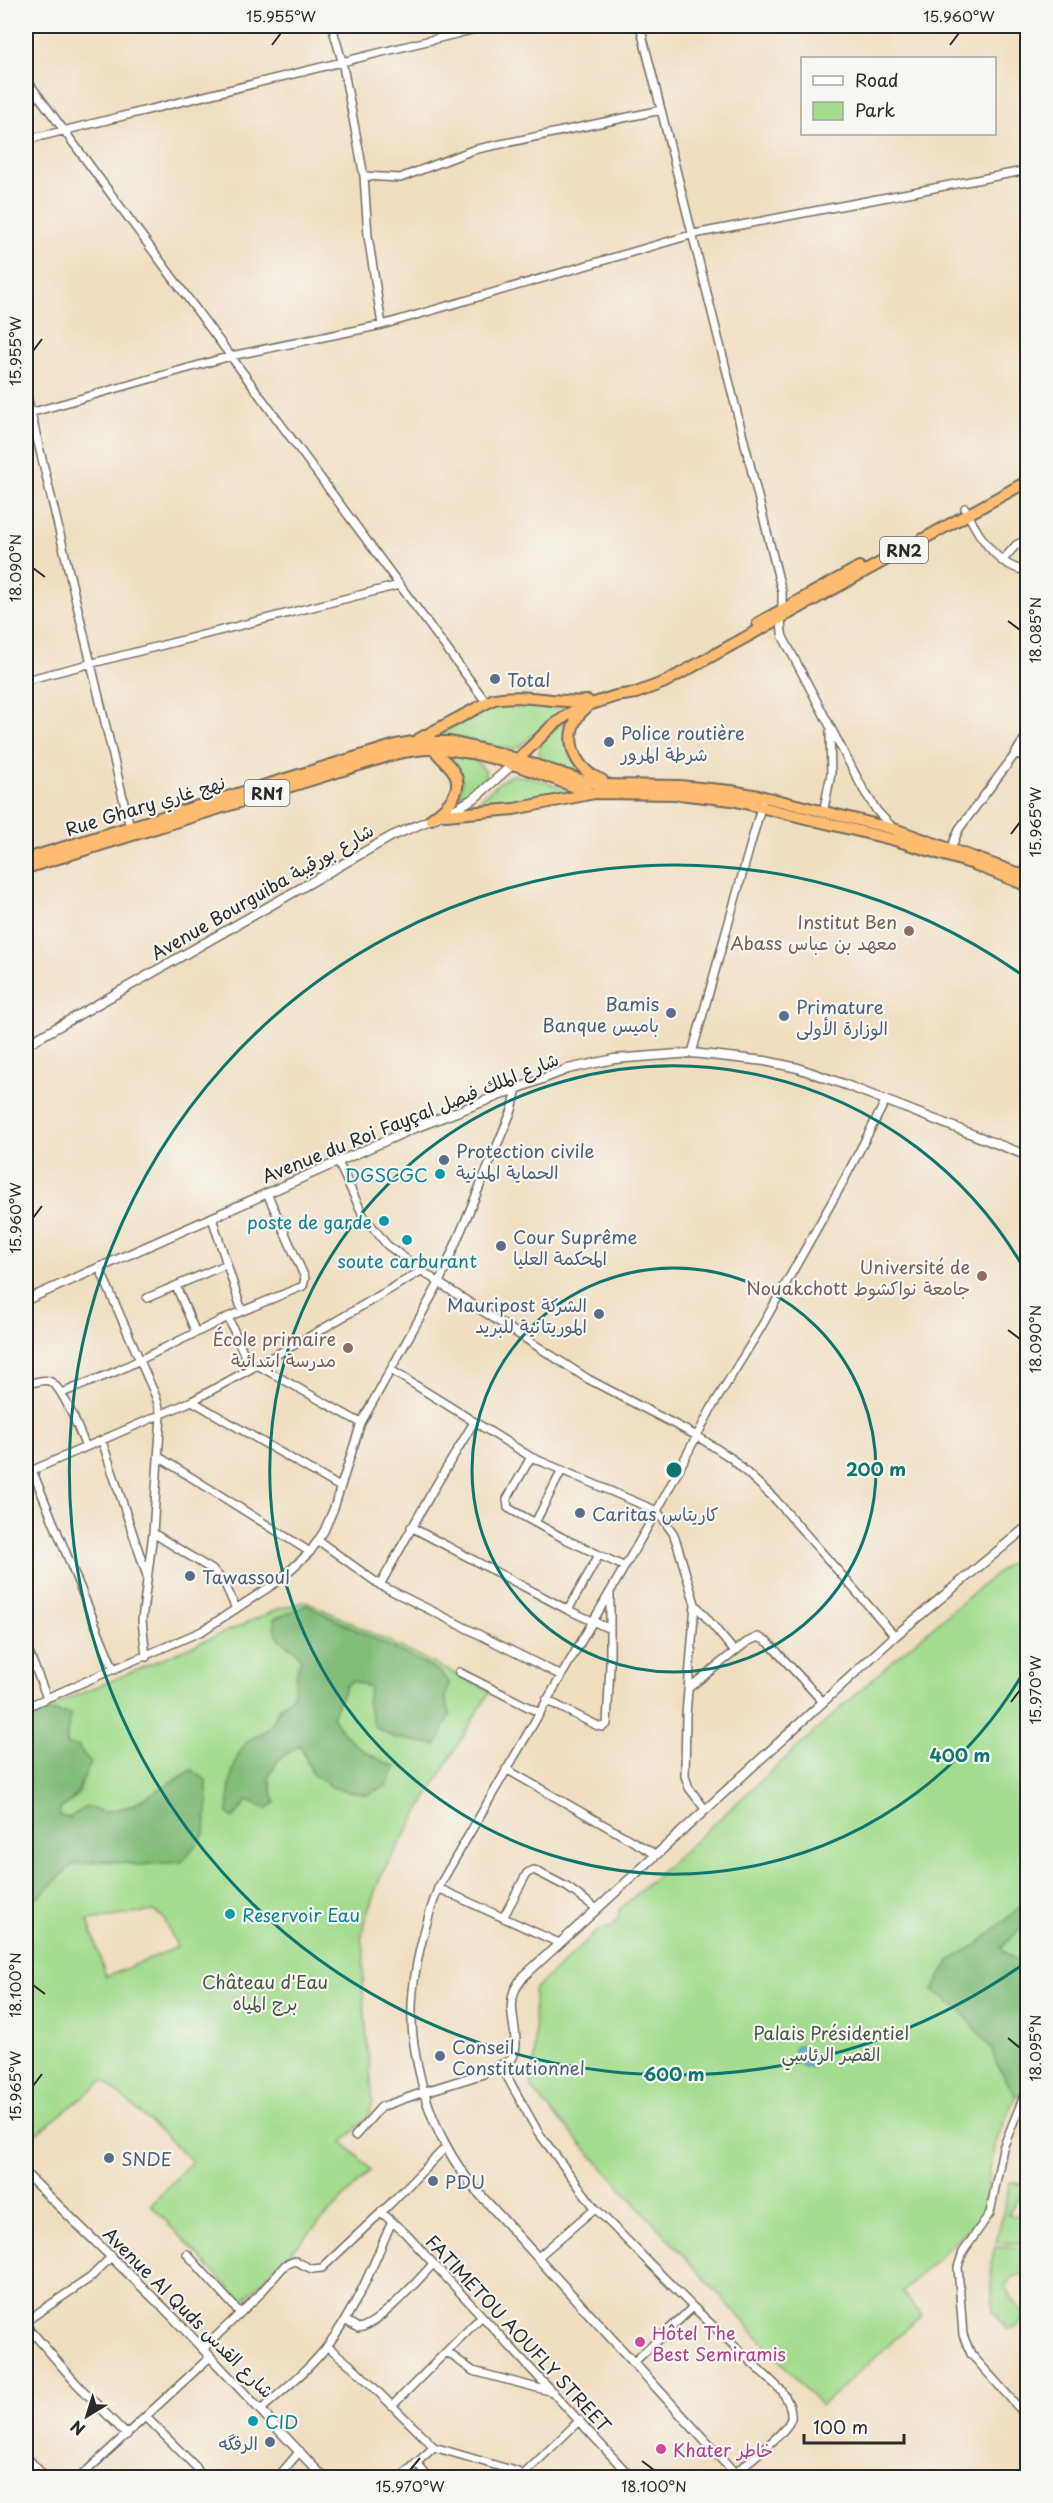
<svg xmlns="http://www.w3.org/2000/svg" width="1053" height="2503" viewBox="0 0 1053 2503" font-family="'Playpen Sans','Playpen Sans Arabic',sans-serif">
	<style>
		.green { fill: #a3dc8e; stroke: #67845c; stroke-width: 1.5; fill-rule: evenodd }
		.forest { fill: #82bc79; stroke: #567452; stroke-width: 1.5 }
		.water { fill: #69b2e1; stroke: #4a6e86; stroke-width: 1.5 }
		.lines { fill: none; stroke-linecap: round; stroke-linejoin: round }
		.minor-casing { stroke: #706a5f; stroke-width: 10 }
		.tertiary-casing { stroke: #706a5f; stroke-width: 11 }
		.trunk-casing { stroke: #706a5f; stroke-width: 14 }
		.minor { stroke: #fff; stroke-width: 7 }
		.tertiary { stroke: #fff; stroke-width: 8 }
		.trunk { stroke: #fdbc6f; stroke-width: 10 }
		.ticks { fill: none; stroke: #2b2b2b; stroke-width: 2 }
		.ring { fill: none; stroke: #0f766e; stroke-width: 3 }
		.service-dot { fill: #5c6f8a; stroke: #f6f6f2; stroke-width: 2 }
		.education-dot { fill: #8d6e63; stroke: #f6f6f2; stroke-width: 2 }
		.culture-dot { fill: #0f9aa8; stroke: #f6f6f2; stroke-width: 2 }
		.hotel-dot { fill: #d1479c; stroke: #f6f6f2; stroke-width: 2 }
		.labels { text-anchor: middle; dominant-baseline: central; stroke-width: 4.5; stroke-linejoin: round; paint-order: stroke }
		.shield { fill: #f6f6f2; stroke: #686867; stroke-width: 1.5 }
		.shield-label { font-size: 16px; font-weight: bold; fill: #2b2b2b }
		.service-label { font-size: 18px; fill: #4e5e75; stroke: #f6f6f2; text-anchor: start }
		.street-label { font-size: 18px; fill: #2b2b2b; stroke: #f6f6f2 }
		.education-label { font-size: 18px; fill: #785e54; stroke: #f6f6f2; text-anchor: end }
		.culture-label { font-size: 18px; fill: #0d838f; stroke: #f6f6f2; text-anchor: end }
		.park-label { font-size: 18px; fill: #495744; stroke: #f6f6f2 }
		.hotel-label { font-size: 18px; fill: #b23c85; stroke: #f6f6f2; text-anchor: start }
		.centre { fill: #0f766e; stroke: #f6f6f2; stroke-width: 3 }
		.ring-label { font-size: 18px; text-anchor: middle; font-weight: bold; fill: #0f766e; stroke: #f6f6f2; stroke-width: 4.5; stroke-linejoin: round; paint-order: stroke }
		.neatline { fill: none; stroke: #2b2b2b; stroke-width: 2 }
		.ticks-label { font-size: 15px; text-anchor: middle; fill: #2b2b2b }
	</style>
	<rect width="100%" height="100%" fill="#f6f6f2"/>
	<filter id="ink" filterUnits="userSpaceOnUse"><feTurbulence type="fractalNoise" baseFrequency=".0167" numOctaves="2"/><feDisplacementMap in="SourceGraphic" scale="12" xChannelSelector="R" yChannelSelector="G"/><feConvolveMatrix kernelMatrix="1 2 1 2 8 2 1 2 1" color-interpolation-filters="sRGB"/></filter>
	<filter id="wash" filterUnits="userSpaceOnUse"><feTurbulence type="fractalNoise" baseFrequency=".008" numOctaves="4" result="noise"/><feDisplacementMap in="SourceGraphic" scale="24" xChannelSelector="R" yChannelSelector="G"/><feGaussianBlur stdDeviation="1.35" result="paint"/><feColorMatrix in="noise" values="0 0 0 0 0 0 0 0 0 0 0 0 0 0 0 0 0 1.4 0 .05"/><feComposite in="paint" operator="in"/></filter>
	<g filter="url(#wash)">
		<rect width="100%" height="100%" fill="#f0dec0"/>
		<path class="green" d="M 513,702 L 544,707 L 568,707 L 549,720 L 519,747 L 508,749 L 441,734 L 490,707 Z
			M 571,718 C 561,741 569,755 581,774 C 571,771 557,769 548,764 C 523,750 558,725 571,718 Z
			M 441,752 L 476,761 L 486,771 L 482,784 L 459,799 C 466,778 460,764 441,752 Z
			M 512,775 L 534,778 L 575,793 L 547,793 L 471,808 C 483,799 498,780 512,775 Z
			M 1017,1556 L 1028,1567 L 1027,2070 L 998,2136 L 990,2168 L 984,2214 L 902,2292 L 922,2315 L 821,2406 L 531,2089 L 535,2056 L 534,1990 L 599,1929 L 610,1928 L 618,1920 L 619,1910 L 897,1657 Z
			M 306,1601 L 490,1691 L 381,1875 L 367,1914 L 361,1940 L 364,1950 L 363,1994 L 373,2102 L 369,2115 L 343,2142 L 371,2170 L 242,2302 L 151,2205 L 192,2161 L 104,2080 L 26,2142 L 26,1901 C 49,1893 52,1880 70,1867 C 84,1856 122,1863 139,1865 L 192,1770 L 131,1806 L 104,1812 L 86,1807 L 69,1818 L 59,1816 L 60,1809 C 98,1786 74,1775 67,1746 C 65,1737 69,1723 70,1714 L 49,1711 L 26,1721 L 26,1717 L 279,1609 ZM 306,1605 L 439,1671 L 449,1683 L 445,1697 L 450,1715 L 395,1738 C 371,1724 366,1715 370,1687 L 353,1680 L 346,1686 L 332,1717 C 351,1746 365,1754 396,1767 L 313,1775 L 300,1745 L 278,1760 L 268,1777 L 275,1803 L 256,1803 L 248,1800 L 233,1818 L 228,1813 L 249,1741 L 271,1727 L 279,1707 L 294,1696 L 297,1671 L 301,1659 L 296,1649 L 287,1646 ZM 153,1911 L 164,1918 L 177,1947 L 106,1977 L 88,1920 Z
			M 1010,2182 L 1020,2184 L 1027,2182 L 1027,2193 L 1023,2191 L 1008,2214 L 1014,2216 L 1027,2211 L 1027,2243 L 996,2243 Z
			M 995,2247 L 1027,2248 L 1027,2273 L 1013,2277 L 1004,2287 L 1024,2314 L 1018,2327 L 1006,2328 L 993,2311 L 991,2264 Z"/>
		<path class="forest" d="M 306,1605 L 439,1671 L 449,1683 L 445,1697 L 450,1715 L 437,1745 L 395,1738 L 375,1727 L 367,1703 L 370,1687 L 353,1680 L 346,1686 L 332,1717 C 351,1746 365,1754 396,1767 L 386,1786 L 367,1795 L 334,1788 L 313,1775 L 300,1745 L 278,1760 L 269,1777 L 275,1803 L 266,1809 L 248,1800 L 233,1818 L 228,1813 C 228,1790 231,1759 248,1741 C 255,1735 266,1734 271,1725 C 282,1709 276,1710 293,1696 L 297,1671 L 301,1659 C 292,1640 273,1647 274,1619 Z
			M 49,1711 L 70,1714 L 66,1745 L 78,1746 L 91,1764 C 79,1782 80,1797 60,1809 L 59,1816 L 69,1818 L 86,1807 L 104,1812 L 131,1806 L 192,1770 L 206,1780 L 208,1802 L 205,1833 L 182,1862 L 139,1865 L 104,1860 L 72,1865 L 40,1896 L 26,1901 L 26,1721 Z
			M 1024,1903 L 1027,1906 L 1027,1922 L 1001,1948 L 1027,1970 L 1027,2084 L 1021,2097 L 1015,2095 L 996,2063 L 992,2049 L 958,2007 L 933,1990 L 949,1961 L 978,1944 Z"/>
		<path class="water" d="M 798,2045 L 810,2051 L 814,2060 L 812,2067 L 805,2067 L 796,2062 L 794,2048 Z"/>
	</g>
	<g filter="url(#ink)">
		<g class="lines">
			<g class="minor-casing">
				<path id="minor" d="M 332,26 L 342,61 L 364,176 L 368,236 L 382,325
					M 640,26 L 782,592 C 783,608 779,622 783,637 L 863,789 L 877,811 L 891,826
					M 26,79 L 486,702
					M 26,140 L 488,26
					M 364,176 L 400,178 L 473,150 L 661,110
					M 26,392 L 130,827
					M 26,414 L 231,356 L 382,325 L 694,234 L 1028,170
					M 965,508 C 977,534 997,568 1028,571
					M 1002,561 L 1016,545 L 1028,539
					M 26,680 L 399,585
					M 1016,752 L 1028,761
					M 823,813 L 831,774 L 830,732
					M 950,851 L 959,829 L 1013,757 L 1028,733
					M 692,1053 L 762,804
					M 338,1162 L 363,1215 L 387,1245 L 439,1283 L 588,1379 L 697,1436 L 731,1458 L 775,1499 L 895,1636
					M 212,1218 L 242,1311
					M 99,1267 L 156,1397 L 161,1415 L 153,1533 L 142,1620 L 146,1657
					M 176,1286 L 196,1333
					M 147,1298 L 227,1264
					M 228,1317 L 250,1368
					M 257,1365 L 361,1423
					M 391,1370 L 531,1457 L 657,1511 L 673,1533 L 677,1544 L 695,1604 L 686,1715 L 685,1776 L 689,1788 L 705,1809
					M 26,1385 C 32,1383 42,1379 49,1381 C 63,1385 80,1434 86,1447
					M 62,1393 L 117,1371 L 228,1317 L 303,1286 L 305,1278 L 267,1193
					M 192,1401 L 340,1487
					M 102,1441 L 147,1576
					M 159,1457 L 310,1552
					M 531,1457 L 507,1499 L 508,1508 L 563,1538 L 623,1566
					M 32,1470 L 114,1670
					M 26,1473 L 192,1401 L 314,1334 L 421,1271
					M 535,1523 L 562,1470
					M 411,1527 L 568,1610 L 610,1629
					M 153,1533 L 214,1571 L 224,1582 L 236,1609
					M 319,1541 L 380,1585 L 560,1675
					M 380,1585 L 432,1492 L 474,1422
					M 695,1604 L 734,1651
					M 568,1610 L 599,1555
					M 26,1645 L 47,1698
					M 459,1672 L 540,1713
					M 690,1687 L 747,1642 L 758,1637 L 768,1642 L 823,1702
					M 546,1700 L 598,1726 L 602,1727 L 607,1724 L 610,1667 L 610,1595
					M 26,1707 L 202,1631 L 277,1582 L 310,1552 L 324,1531 L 334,1508 L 361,1423 L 439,1283 L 512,1110 L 517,1088
					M 506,1769 L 655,1854
					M 438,1888 L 559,1943
					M 503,1918 L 527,1873 L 534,1870 L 567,1887 L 596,1908
					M 501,2066 L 538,2132 L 595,2208 L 693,2307 L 782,2391 C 787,2400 792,2407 791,2418 C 788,2433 742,2466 729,2478
					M 1028,2086 L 1003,2148 L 990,2213 L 963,2252 L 958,2267 L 963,2335 L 971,2354 L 1028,2418
					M 355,2136 L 381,2107 L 424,2092 C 421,2079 417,2065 415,2051 C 405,1997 420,1939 438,1888 L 657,1511 L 711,1409 L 759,1331 L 842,1184 L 886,1100
					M 381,2212 L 405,2233 L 632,2478
					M 187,2254 L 240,2313
					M 537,2258 L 595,2208
					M 345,2320 L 358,2328 C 377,2327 419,2279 433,2264
					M 26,2321 L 90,2278 L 112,2256
					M 26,2325 L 76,2383 L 127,2435
					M 327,2346 L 355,2369 L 434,2447 L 518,2472 L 526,2478
					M 203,2349 L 258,2296 L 285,2265 L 295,2261 L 312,2269 L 322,2268 L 389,2205 L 445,2148
					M 447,2352 L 473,2371 L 553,2392
					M 633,2363 L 693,2307
					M 393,2405 L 481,2317
					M 262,2409 C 284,2389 310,2369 328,2345 C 356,2308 374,2264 392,2221
					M 146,2417 L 196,2467 L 202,2478
					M 26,2456 L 46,2478
					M 416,2463 L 429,2478
					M 523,2475 L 580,2420
					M 79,2478 L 210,2357
					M 277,2478 L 300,2451
					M 400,2478 L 434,2447"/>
			</g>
			<g class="tertiary-casing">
				<path id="tertiary" d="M 449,813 L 476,797 L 512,765
					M 26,1045 L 392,836 L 437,817
					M 26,1300 L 412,1129 L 568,1069 L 614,1059 L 692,1053 L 765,1061 L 798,1068 L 846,1085 L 1028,1156
					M 26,2174 L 172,2316 L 324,2478
					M 739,2478 L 476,2190 C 451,2160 435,2130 424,2092 L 482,2074 L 510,2061 C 524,2043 506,2013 514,1992 C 516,1986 520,1981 524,1976 L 895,1636 L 1028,1526"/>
			</g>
			<g class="trunk-casing">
				<path id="trunk" d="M 758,623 L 859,567
					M 587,707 C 559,729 571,769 602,780
					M 419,739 L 494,699 C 525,693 556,704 588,701
					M 512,765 L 552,726 L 576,709 L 616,696 L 636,693 L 665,682 L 1028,481
					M 445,815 L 514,809 L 595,793 L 678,794 L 732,800 L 895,840 L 974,864 L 1028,886
					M 431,819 C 447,808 468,788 451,768 C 445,760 436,755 433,746
					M 26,859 L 396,745 L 413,742 L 450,742 L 498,753 L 587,782 L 612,785 L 679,786 L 731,791 L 764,797 L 894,829 L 1028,877
					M 26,868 L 398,753 C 411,751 425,748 439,749 C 487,751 545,775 590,793"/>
			</g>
			<use href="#minor" class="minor"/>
			<use href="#tertiary" class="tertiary"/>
			<use href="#trunk" class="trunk"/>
		</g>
	</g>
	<path class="ticks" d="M 272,45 L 281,33M 950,45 L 959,33M 33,351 L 42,339M 33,568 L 45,577M 1008,621 L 1020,630M 1011,834 L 1020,822M 33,1218 L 42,1206M 1008,1330 L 1020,1339M 1011,1702 L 1020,1690M 33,1985 L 45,1994M 1008,2038 L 1020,2048M 33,2086 L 42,2074M 642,2461 L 654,2470M 410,2470 L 420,2458"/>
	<g class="ring">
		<circle cx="674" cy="1470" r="202"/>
		<path d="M1027 1666A404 404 0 1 1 1027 1274"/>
		<path d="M1025 1963A605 605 0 1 1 1025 977"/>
	</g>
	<g class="service-dot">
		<circle cx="495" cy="679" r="6"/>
		<circle cx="609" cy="742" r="6"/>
		<circle cx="671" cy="1013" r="6"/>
		<circle cx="784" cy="1016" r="6"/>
		<circle cx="444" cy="1160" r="6"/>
		<circle cx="501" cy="1246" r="6"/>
		<circle cx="599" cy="1314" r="6"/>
		<circle cx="580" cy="1513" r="6"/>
		<circle cx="190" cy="1576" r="6"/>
		<circle cx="440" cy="2056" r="6"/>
		<circle cx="109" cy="2158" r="6"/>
		<circle cx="433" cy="2181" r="6"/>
		<circle cx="270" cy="2442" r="6"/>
	</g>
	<g class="education-dot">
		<circle cx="909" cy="931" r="6"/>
		<circle cx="982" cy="1276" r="6"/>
		<circle cx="348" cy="1348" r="6"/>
	</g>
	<g class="culture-dot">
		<circle cx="440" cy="1174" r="6"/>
		<circle cx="384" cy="1221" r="6"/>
		<circle cx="407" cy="1240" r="6"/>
		<circle cx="230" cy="1914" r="6"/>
		<circle cx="253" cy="2421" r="6"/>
	</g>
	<g class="hotel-dot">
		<circle cx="640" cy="2342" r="6"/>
		<circle cx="661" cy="2449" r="6"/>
	</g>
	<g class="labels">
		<g class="shield">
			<rect x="880" y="537" width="48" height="26" rx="4.5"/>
			<rect x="244.5" y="780" width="45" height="26" rx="4.5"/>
		</g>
		<g class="shield-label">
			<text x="904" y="550">RN2</text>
			<text x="267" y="793">RN1</text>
		</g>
		<g class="service-label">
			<text x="507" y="679">Total</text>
			<text x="621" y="732">Police routière<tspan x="621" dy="21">شرطة المرور</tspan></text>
			<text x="659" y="1003" text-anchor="end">Bamis<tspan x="659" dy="21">Banque باميس</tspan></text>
			<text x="796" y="1006">Primature<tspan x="796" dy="21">الوزارة الأولى</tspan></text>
			<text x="456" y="1150">Protection civile<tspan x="456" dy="21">الحماية المدنية</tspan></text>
			<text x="513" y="1236">Cour Suprême<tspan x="513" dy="21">المحكمة العليا</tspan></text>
			<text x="587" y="1304" text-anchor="end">Mauripost الشركة<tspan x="587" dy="21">الموريتانية للبريد</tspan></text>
			<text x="592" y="1513">Caritas كاريتاس</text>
			<text x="202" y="1576">Tawassoul</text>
			<text x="452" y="2046">Conseil<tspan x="452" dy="21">Constitutionnel</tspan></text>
			<text x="121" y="2158">SNDE</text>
			<text x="445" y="2181">PDU</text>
			<text x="258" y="2442" text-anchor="end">الرفگه</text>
		</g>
		<g class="street-label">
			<text transform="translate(145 805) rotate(-17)">Rue Ghary نهج غاري</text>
			<text transform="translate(262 891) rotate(-30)">Avenue Bourguiba شارع بورقيبة</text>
			<text transform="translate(410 1117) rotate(-22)">Avenue du Roi Fayçal شارع الملك فيصل</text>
			<text transform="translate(189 2312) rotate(45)">Avenue Al Quds شارع القدس</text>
			<text transform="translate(519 2333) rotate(47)">FATIMETOU AOUFLY STREET</text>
		</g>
		<g class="education-label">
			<text x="897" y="921">Institut Ben<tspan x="897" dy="21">Abass معهد بن عباس</tspan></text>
			<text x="970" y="1266">Université de<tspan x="970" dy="21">Nouakchott جامعة نواكشوط</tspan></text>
			<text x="336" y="1338">École primaire<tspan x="336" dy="21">مدرسة ابتدائية</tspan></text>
		</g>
		<g class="culture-label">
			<text x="428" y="1174">DGSCGC</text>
			<text x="372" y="1221">poste de garde</text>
			<text x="407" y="1260" text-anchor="middle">soute carburant</text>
			<text x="242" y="1914" text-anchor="start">Reservoir Eau</text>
			<text x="265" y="2421" text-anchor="start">CID</text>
		</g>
		<g class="park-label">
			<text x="265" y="1981">Château d'Eau<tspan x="265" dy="21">برج المياه</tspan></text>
			<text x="831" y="2032">Palais Présidentiel<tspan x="831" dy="21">القصر الرئاسي</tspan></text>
		</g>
		<g class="hotel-label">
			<text x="652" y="2332">Hôtel The<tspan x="652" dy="21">Best Semiramis</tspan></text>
			<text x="673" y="2449">Khater خاطر</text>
		</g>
	</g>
	<circle cx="674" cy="1470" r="9" class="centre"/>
	<g class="ring-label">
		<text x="876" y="1476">200 m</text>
		<text x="960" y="1762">400 m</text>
		<text x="674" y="2081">600 m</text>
	</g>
	<rect width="1053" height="2503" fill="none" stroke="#f6f6f2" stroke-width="66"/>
	<rect x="801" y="57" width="195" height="78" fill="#f6f6f2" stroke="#a5a5a2" stroke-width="1.5"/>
	<rect x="813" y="76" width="30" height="9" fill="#ffffff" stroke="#a5a5a2" stroke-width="1.5"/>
	<text x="855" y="87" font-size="18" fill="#2b2b2b">Road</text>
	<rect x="813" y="102" width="30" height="18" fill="#a3dc8e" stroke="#a5a5a2" stroke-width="1.5"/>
	<text x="855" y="117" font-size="18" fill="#2b2b2b">Park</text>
	<g transform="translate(87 2416) rotate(218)" stroke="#f6f6f2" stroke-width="4.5" paint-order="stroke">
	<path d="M0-4.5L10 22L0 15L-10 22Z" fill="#2b2b2b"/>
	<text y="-9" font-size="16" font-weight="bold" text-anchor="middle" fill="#2b2b2b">N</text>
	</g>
	<path d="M804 2434v9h100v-9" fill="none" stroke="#2b2b2b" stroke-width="3"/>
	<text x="813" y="2434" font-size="18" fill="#2b2b2b" stroke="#f6f6f2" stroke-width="4.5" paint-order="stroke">100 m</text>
	<rect x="33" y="33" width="987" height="2437" class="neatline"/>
	<g class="ticks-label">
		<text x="281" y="22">15.955°W</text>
		<text x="959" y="22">15.960°W</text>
		<text transform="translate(16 351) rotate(-90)" y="5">15.955°W</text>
		<text transform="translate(16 568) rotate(-90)" y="5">18.090°N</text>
		<text transform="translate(1036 630) rotate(-90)" y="5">18.085°N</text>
		<text transform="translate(1036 822) rotate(-90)" y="5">15.965°W</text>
		<text transform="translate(16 1218) rotate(-90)" y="5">15.960°W</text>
		<text transform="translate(1036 1339) rotate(-90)" y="5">18.090°N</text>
		<text transform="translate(1036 1690) rotate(-90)" y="5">15.970°W</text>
		<text transform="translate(16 1985) rotate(-90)" y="5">18.100°N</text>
		<text transform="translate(1036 2048) rotate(-90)" y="5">18.095°N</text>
		<text transform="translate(16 2086) rotate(-90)" y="5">15.965°W</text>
		<text x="410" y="2492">15.970°W</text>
		<text x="654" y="2492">18.100°N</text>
	</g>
</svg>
